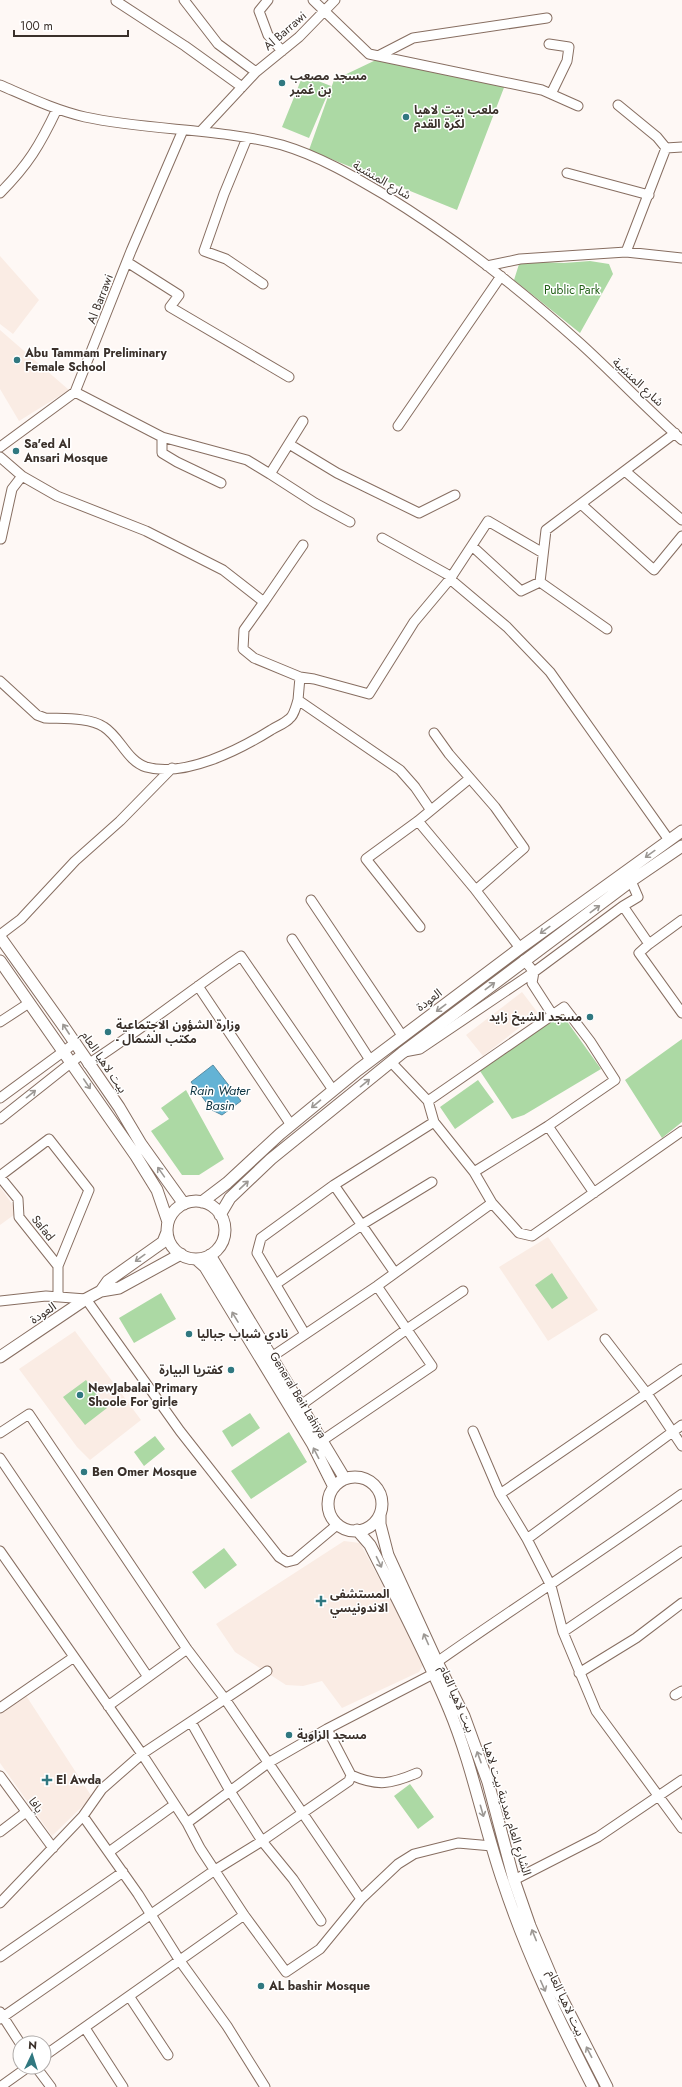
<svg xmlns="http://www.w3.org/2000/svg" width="682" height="2087" viewBox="0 0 682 2087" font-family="Jost,'Noto Sans Arabic',sans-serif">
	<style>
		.built { fill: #faece4 }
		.green { fill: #acd9a4 }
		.water { fill: #63b3d5; stroke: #578ca2 }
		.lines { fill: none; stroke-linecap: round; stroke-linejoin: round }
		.minor-casing { stroke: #876e61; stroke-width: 11 }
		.major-casing { stroke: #876e61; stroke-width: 13 }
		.minor { stroke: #fff; stroke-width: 9 }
		.major { stroke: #fff; stroke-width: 11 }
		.oneway { stroke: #9c9894 }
		.poi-dot { fill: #307880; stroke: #fff; stroke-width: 1.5 }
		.labels { text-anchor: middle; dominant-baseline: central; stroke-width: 3; stroke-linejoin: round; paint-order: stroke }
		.street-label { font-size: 12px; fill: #3a302a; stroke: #fff }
		.poi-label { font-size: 12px; font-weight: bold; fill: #3a302a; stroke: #fff; text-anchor: start }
		.park-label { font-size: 12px; fill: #215f16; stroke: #fff }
		.water-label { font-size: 13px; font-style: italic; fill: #0e3442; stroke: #fff }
	</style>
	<rect width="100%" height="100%" fill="#fef8f5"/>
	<path class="built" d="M 0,256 L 39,300 L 13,334 L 0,324 Z
		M 0,330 L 69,390 L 19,421 L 0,389 Z
		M 522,992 L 538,1013 L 483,1056 L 466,1035 Z
		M 0,1187 L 18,1212 L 0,1225 Z
		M 548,1237 L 598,1310 L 548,1341 L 499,1267 Z
		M 75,1331 L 141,1420 L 90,1460 L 77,1447 L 19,1369 Z
		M 344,1541 L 360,1543 L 423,1660 L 423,1665 L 419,1672 L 342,1708 L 322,1681 L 303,1686 L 286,1685 L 235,1652 L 216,1624 Z
		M 25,1694 L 92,1797 L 52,1836 L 0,1763 L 0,1710 Z"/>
	<path class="green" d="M 378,59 L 505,85 L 457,210 L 309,150 L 334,80 Z
		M 303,75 L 331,86 L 309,138 L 282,127 Z
		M 520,261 L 564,263 L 590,261 L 609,264 L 613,274 L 580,333 L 514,280 Z
		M 561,1013 L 601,1069 L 524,1115 L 512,1119 L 480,1071 Z
		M 682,1039 L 682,1122 L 662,1138 L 625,1080 Z
		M 478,1080 L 494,1102 L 455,1129 L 440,1107 Z
		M 186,1090 L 224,1159 L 199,1175 L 182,1175 L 151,1131 L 169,1119 L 161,1108 Z
		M 552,1273 L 568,1298 L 552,1309 L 535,1285 Z
		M 161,1293 L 176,1319 L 134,1343 L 119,1318 Z
		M 86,1380 L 107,1408 L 85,1425 L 63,1397 Z
		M 250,1413 L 260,1428 L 232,1447 L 222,1431 Z
		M 289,1432 L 307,1462 L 251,1499 L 231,1471 Z
		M 155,1436 L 165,1449 L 144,1466 L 134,1452 Z
		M 224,1548 L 237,1565 L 205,1589 L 192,1572 Z
		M 410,1784 L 434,1817 L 418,1829 L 394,1796 Z"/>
	<path class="water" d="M 213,1065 L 241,1101 L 222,1115 L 212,1110 L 191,1082 Z"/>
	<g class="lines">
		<g class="minor-casing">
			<path id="minor" d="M 184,0 L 218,44 L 256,72
				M 268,0 L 259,11 L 268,35 L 282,51
				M 313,0 L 369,54 L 542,90 L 578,106
				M 116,1 L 185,46 L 242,87
				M 549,44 L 569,47 L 567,61 L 551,94
				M 380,55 L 413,38 L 547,18
				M 0,85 C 28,97 55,110 85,117 C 150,131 218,128 282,145 C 319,156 353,176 385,195 C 455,238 520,289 581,344 C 615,375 647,409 682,440
				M 618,105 L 657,137 L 666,148
				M 201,131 L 256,72 L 299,37 L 335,0
				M 247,138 L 224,194 L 204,251 L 226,259 L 263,284
				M 567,173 L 649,195
				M 0,193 C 28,165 40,145 57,109
				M 626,252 L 666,148 L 682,147
				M 127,262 L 179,295 L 170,307 L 289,377
				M 487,266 L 520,259 L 626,252 L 682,258
				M 75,392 L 162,437 L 162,453 L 177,462 L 221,483
				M 398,426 L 501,276
				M 162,437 L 247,460 L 270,474 L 303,421
				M 289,444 L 337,473 L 419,513 L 455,495
				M 0,447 L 75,392 L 131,251 L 183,130
				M 0,457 L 22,476 L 57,496 L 146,531 L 223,570 L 264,602 L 244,630 L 243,649 L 254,658 L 300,677 L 314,679 L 369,694 L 414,622 L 450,579 L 488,521 L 543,553
				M 625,471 L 682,520
				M 270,474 L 315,503 L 350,522
				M 581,504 L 654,570 L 682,536
				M 382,538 L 452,577
				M 1,539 L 12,489 L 22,476
				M 472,546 L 521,591 L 540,582
				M 450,579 L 507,627 L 550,672 L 669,840
				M 264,602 L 303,545
				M 607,629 L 540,582 L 546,530 L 675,433
				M 300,677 L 298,700 L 400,770 L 415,787 L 430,809
				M 0,681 L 37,715 L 45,718 C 62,719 89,717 104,727 C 120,737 127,761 146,767 C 184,778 239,750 271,730 C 277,726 284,724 289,719 C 294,716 296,706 298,700
				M 434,733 L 449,754 L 495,807 L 524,848 L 476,890
				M 418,821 L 474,888 L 520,948
				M 631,881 L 638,897 L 623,906 L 649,944 L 639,953 L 682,1013
				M 311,900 L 403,1037
				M 420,927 L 366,859 L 418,821 L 469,779
				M 0,935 L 21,919 L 75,861 L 120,821 L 172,768
				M 292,939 L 370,1060
				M 649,944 L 682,920
				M 524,960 L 534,972 L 532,983 L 552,1014
				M 198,986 L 291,1125
				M 0,1022 L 29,1003
				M 404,1052 L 420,1049 L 534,972 L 623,906
				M 391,1062 L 428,1101 L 434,1122 L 474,1172 L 492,1203 L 519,1233 L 532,1236 L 682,1131
				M 88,1064 C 141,1030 189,991 241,956 L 333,1090
				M 0,1098 L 75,1043
				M 428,1101 L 564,1007 L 590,1041 L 615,1080 L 548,1126 L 474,1172
				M 0,1119 L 82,1054
				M 548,1126 L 594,1193
				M 0,1176 L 49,1139 L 89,1190 L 58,1266
				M 0,1177 L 18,1199 L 19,1217 L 58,1266 L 58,1296
				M 334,1185 L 395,1273
				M 276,1284 L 363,1224 L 432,1182
				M 0,1301 L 46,1296 L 86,1299 L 180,1431 L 279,1557 L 287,1562 L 295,1560 L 338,1524
				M 305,1334 L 257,1253 L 261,1238 L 334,1185 L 434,1122
				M 605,1339 L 648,1395 L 682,1446
				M 273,1356 L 377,1286 L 492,1203
				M 301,1405 L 407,1329 L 463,1291
				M 682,1425 L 527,1539 L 551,1586 L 563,1632 L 596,1711 L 682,1828
				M 473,1431 L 500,1494 L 527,1539
				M 0,1433 L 29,1414 L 187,1649 L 225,1699 L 361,1899
				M 323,1440 L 432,1366 L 377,1286
				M 0,1458 L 148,1677
				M 500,1494 L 682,1369
				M 0,1551 L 142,1754 L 187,1823 L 200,1848 L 244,1915 L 286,1972 L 320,1949 L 361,1899 L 398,1864 L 414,1854 L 458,1843 L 492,1846
				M 563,1632 L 682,1551
				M 437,1662 C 518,1605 601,1552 682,1494
				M 579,1673 L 636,1638 L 682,1603
				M 675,1695 L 682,1691
				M 108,1706 L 187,1649
				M 0,1708 L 74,1657
				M 191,1722 L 230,1791 L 262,1841 L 293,1879 L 321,1921
				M 327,1729 L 351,1775 C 378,1787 391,1784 417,1773
				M 0,1776 L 53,1848
				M 83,1816 L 138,1894 L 180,1961 L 227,2026 L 265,2087
				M 187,1823 L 268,1763 L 327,1729 L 433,1674
				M 0,1832 L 26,1812
				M 109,1852 L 174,1805
				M 514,1880 L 598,1837 L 682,1780
				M 0,1903 L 83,1816 L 102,1789 L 142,1754 L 267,1671
				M 0,1957 L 123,1872
				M 129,1996 L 168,2055
				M 0,2012 L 20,2043
				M 0,2019 L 215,1870 L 262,1841 L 349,1781 L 351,1775
				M 85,2028 L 123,2087
				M 44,2056 L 244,1915
				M 36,2067 L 51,2087
				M 0,2087 L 28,2067"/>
		</g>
		<g class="major-casing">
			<path id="major" d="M 0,937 L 62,1024 L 119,1107 L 141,1144 L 184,1204
				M 0,961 L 136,1156 L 157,1190 L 168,1222
				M167 1230a29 29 0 1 1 58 0a29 29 0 1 1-58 0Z
				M 202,1202 L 227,1183 L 280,1134 L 358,1070 L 520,948 L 682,831
				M 220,1215 L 230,1198 L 271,1159 L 402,1053 L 631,881 L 682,846
				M 210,1255 L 345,1479
				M 196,1259 L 205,1267 L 313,1445 L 334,1487
				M 101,1291 L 108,1281 L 163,1242 L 167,1232
				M 0,1357 L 86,1299 L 101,1291 L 119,1288 L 181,1254
				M328 1504a27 27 0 1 1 54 0a27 27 0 1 1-54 0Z
				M 380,1514 L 380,1524 L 388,1555 L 437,1662 L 464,1716 L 488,1782 L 514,1880 L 530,1926 L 555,1985 L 607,2087
				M 357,1530 L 370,1545 C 397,1599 426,1653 449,1709 C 472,1764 483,1823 502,1879 C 526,1952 558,2019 593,2087"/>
		</g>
		<use href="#minor" class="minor"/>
		<use href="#major" class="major"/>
	</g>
	<defs><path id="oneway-shaft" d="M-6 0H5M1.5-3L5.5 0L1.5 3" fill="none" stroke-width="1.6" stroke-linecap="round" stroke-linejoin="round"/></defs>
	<g class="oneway">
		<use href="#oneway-shaft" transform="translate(650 854) rotate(144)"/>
		<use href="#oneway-shaft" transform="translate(595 909) rotate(-37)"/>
		<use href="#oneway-shaft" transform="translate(545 930) rotate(144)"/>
		<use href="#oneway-shaft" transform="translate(490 986) rotate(-37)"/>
		<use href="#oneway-shaft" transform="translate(441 1008) rotate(143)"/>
		<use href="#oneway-shaft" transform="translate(66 1029) rotate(-123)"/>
		<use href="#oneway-shaft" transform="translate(365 1083) rotate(-39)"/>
		<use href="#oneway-shaft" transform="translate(87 1084) rotate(56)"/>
		<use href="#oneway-shaft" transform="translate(31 1094) rotate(-39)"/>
		<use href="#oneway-shaft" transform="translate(316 1104) rotate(140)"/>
		<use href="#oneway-shaft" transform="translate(161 1172) rotate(-125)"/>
		<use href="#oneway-shaft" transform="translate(244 1185) rotate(-43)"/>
		<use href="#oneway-shaft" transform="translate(140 1258) rotate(144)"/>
		<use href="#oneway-shaft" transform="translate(235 1317) rotate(-121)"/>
		<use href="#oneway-shaft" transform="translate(316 1453) rotate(-117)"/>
		<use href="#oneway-shaft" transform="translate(379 1562) rotate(64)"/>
		<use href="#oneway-shaft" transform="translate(426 1639) rotate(-114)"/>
		<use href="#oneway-shaft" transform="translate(479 1757) rotate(-110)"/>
		<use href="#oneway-shaft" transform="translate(482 1811) rotate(74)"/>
		<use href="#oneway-shaft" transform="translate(534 1935) rotate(-112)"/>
		<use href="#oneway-shaft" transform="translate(543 1986) rotate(66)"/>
		<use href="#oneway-shaft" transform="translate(589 2052) rotate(-117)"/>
	</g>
	<g class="poi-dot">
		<circle cx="282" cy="83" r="4"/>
		<circle cx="406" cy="117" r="4"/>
		<circle cx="17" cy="360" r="4"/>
		<circle cx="16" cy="451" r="4"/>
		<circle cx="590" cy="1017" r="4"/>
		<circle cx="108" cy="1032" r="4"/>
		<circle cx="189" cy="1334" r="4"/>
		<circle cx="231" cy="1370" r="4"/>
		<circle cx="80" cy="1395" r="4"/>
		<circle cx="84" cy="1472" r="4"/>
		<path d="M319 1595h4v4h4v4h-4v4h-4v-4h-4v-4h4z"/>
		<circle cx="289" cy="1735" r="4"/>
		<path d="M45 1774h4v4h4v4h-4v4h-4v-4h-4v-4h4z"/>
		<circle cx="261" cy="1986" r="4"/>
	</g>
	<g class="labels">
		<g class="street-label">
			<text transform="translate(285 31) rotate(-41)">Al Barrawi</text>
			<text transform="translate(382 180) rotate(30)">شارع المنشية</text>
			<text transform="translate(100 299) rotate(-69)">Al Barrawi</text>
			<text transform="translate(638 382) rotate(43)">شارع المنشية</text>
			<text transform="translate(429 1000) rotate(-37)">العودة</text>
			<text transform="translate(104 1062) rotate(56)">بيت لاهيا العام</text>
			<text transform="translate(43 1228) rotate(51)">Safad</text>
			<text transform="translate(43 1313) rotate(-34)">العودة</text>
			<text transform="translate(298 1395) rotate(59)">General Beit Lahiya</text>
			<text transform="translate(457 1699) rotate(67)">بيت لاهيا العام</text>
			<text transform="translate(36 1805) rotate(54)">يافا</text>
			<text transform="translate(507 1809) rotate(73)">الشارع العام بمدينة بيت لاهيا</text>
			<text transform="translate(566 2003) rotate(65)">بيت لاهيا العام</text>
		</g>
		<g class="poi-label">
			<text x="290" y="76">مسجد مصعب<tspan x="290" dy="14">بن عُمير</tspan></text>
			<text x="414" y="110">ملعب بيت لاهيا<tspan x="414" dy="14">لكرة القدم</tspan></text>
			<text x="25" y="353">Abu Tammam Preliminary<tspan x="25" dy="14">Female School</tspan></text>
			<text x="24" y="444">Sa'ed Al<tspan x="24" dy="14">Ansari Mosque</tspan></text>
			<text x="582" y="1017" text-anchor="end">مسجد الشيخ زايد</text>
			<text x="116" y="1025">وزارة الشؤون الاجتماعية<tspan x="116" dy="14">- مكتب الشمال</tspan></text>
			<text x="197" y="1334">نادي شباب جباليا</text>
			<text x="223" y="1370" text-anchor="end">كفتريا البيارة</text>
			<text x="88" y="1388">NewJabalai Primary<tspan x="88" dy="14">Shoole For girle</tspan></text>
			<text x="92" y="1472">Ben Omer Mosque</text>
			<text x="330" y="1594">المستشفى<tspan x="330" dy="14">الاندونيسي</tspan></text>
			<text x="297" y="1735">مسجد الزاوية</text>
			<text x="56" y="1780">El Awda</text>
			<text x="269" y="1986">AL bashir Mosque</text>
		</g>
		<g class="park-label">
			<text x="572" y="290">Public Park</text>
		</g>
		<g class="water-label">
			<text x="220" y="1090">Rain Water<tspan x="220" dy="15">Basin</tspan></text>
		</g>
	</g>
	<g transform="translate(32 2055) rotate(4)"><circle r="19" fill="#ffffff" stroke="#b0acaa"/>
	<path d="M0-3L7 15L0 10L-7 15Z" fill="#307880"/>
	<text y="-6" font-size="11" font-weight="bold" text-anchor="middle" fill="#3a302a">N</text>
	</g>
	<path d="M14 30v6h114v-6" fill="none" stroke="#3a302a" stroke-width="2"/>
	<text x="20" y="30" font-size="12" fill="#3a302a" stroke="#ffffff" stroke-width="3" paint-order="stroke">100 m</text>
</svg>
